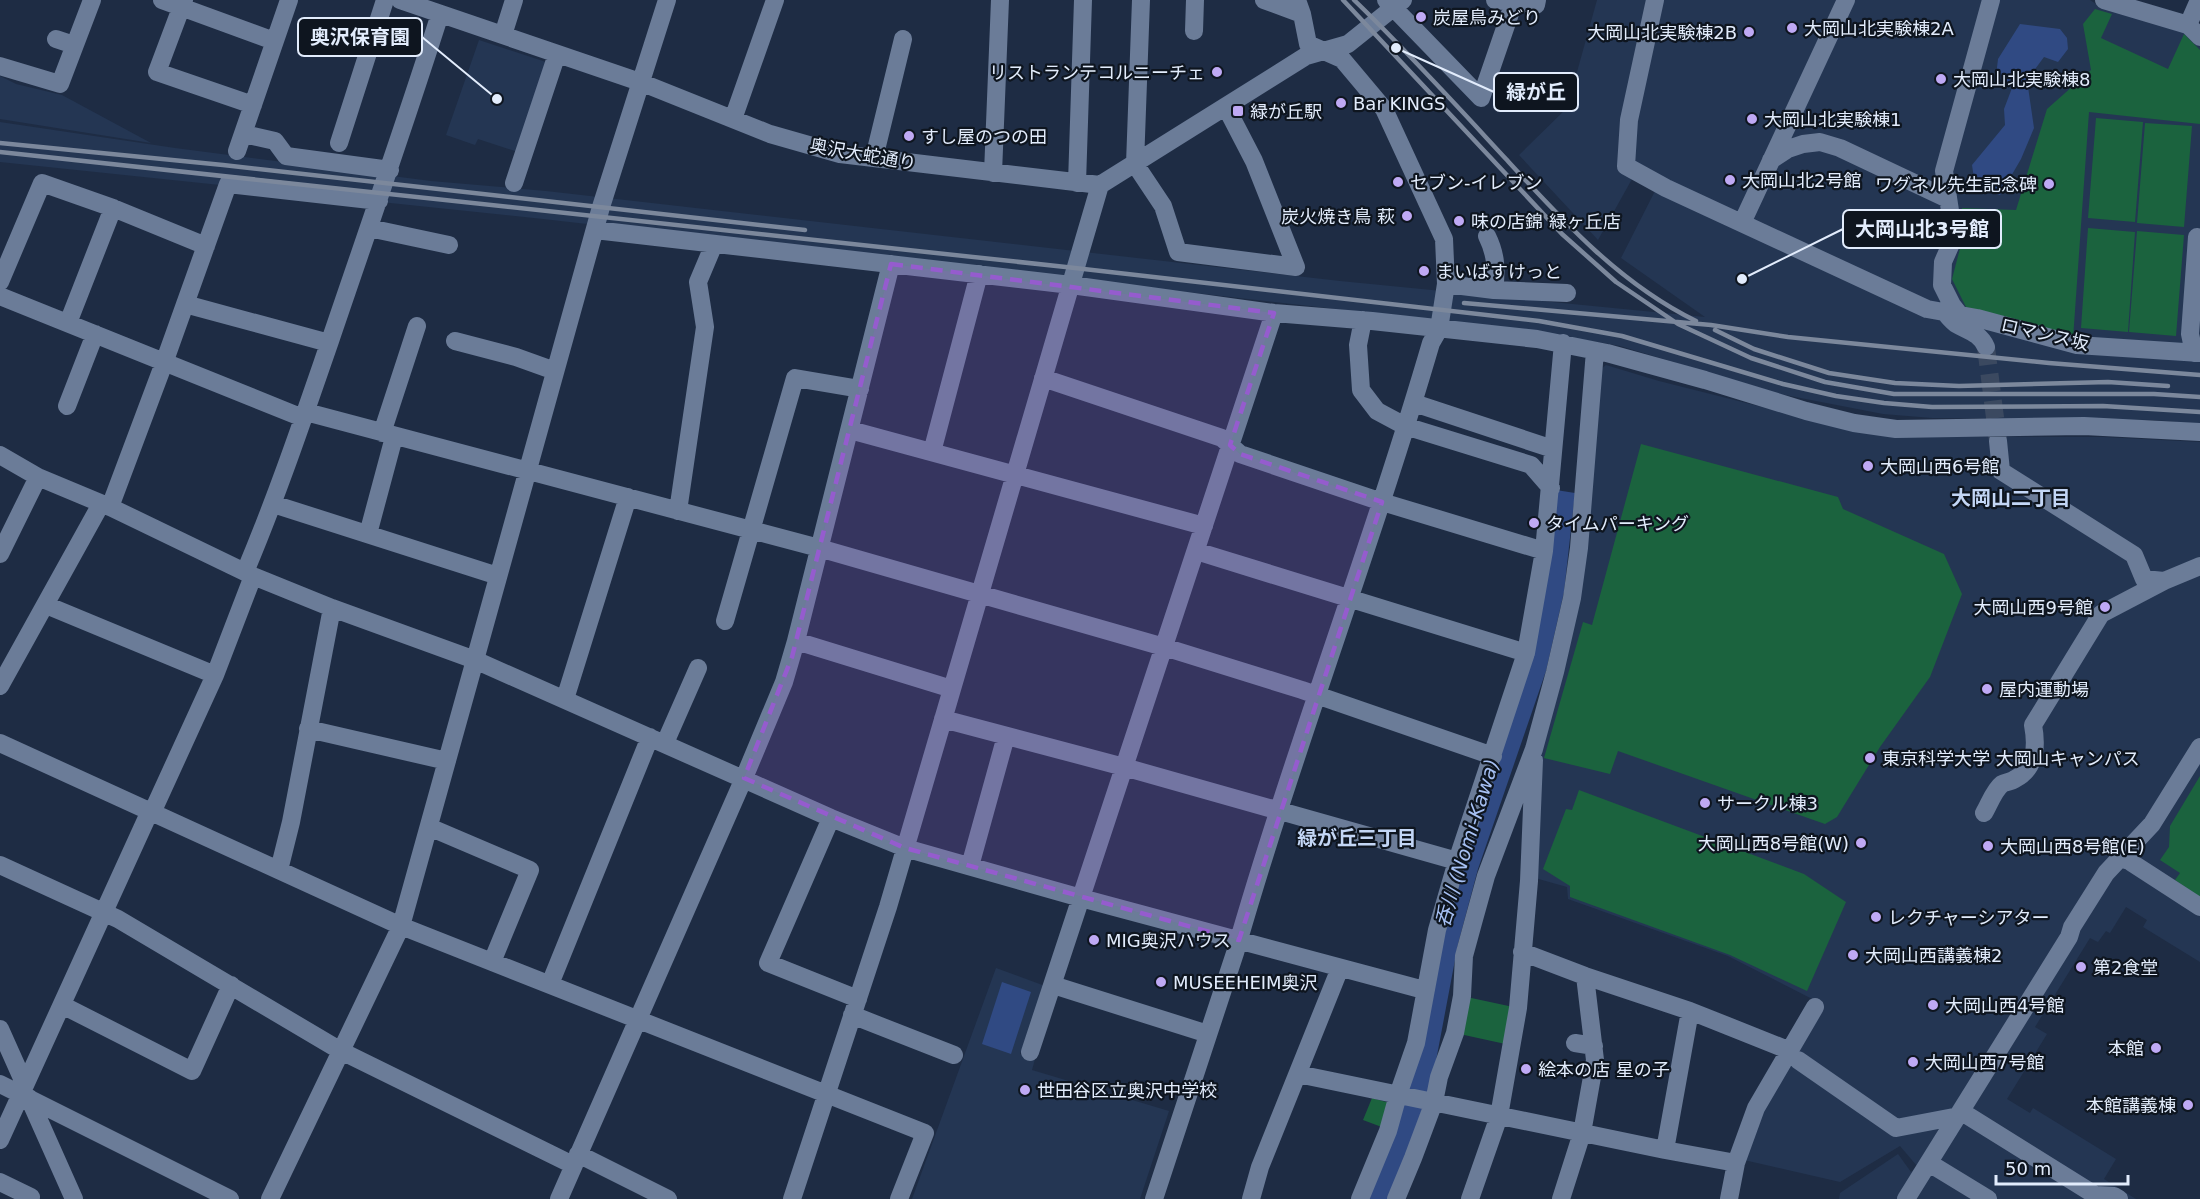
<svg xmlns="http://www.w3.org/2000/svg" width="2200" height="1199" viewBox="0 0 2200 1199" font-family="'DejaVu Sans','Noto Sans JP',sans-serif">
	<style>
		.built { fill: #243653 }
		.green { fill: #1b633e }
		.water { fill: #304a83 }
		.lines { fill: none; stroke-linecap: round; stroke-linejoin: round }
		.minor-tunnel { stroke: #3b4960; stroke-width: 18; stroke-dasharray: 18 9; stroke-linecap: butt }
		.minor { stroke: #6b7c98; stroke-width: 18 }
		.rail { stroke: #7c889c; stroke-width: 4.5 }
		.marked { fill: #955cce; fill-opacity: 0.2; stroke: #955cce; stroke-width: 4.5; stroke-dasharray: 12 8; stroke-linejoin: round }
		.poi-dot { fill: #bfa9f4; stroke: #0e151f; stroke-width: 2 }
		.labels { text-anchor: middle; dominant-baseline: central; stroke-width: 4.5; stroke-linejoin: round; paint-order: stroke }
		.poi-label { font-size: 18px; fill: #e2ecfc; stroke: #0e151f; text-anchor: start }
		.street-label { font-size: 18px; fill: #e2ecfc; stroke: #0e151f }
		.neighbourhood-label { font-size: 20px; font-weight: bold; fill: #c3d6f5; stroke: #0e151f }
		.water-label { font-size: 20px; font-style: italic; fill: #a6c0f3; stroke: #0e151f }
		.leader { fill: none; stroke: #e2ecfc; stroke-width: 2 }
		.callout-dot { fill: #e2ecfc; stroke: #0e151f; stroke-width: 2 }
		.callout { fill: #0e151f; stroke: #e2ecfc; stroke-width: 2 }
		.callout-label { font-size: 20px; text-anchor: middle; font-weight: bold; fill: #e2ecfc }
	</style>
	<rect width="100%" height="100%" fill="#1e2c44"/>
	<path class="built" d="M 1597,0 L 2090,0 L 2096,4 L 2186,30 L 2200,44 L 2200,424 L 2154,420 L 1932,418 L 1883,414 L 1780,394 L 1620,346 L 1538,332 L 543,219 L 0,162 L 0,122 L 175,148 L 431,181 L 546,191 L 1340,281 L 1705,317 L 1621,258 L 1655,191 L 1632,179 L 1598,240 L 1519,155 L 1567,108 Z
		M 479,40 L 549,63 L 518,152 L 478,139 L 475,145 L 446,135 Z
		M 0,76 L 16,84 L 62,95 L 151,143 L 0,119 Z
		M 1606,365 L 1659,381 L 1837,426 L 1907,436 L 2104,437 L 2200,442 L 2200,962 L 2143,927 L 2147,920 L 2126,907 L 2110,933 L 2106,931 L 2098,942 L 2090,938 L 2035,1027 L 2047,1034 L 2007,1099 L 2030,1113 L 2033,1108 L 2116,1159 L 2104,1179 L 2136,1199 L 1839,1199 L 1840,1193 L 1898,1154 L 1911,1172 L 1917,1166 L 1900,1146 L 1840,1182 L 1744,1160 L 1760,1111 L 1822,1004 L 1728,956 L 1568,899 L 1567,887 L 1535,878 L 1542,731 L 1600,370 Z
		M 996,968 L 1045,986 L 1020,1054 L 1035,1059 L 1032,1070 L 1169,1111 L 1140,1199 L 912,1199 Z"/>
	<path class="green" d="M 2095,9 L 2112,14 L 2101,38 L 2168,69 L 2184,34 L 2200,50 L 2200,124 L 2089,112 L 2073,339 L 1966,307 L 1952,279 L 1963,237 L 1962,208 L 2016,210 L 2047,109 L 2091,70 L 2083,24 Z
		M 2096,118 L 2143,122 L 2135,222 L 2088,218 Z
		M 2145,123 L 2192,126 L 2184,227 L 2137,223 Z
		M 2088,228 L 2135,232 L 2128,332 L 2081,328 Z
		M 2137,231 L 2184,235 L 2176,336 L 2129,332 Z
		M 1641,444 L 1838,497 L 1843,509 L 1944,554 L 1962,594 L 1930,677 L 1880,747 L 1837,817 L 1825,824 L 1618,751 L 1610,774 L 1544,758 L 1583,622 L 1592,625 Z
		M 2200,776 L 2200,897 L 2175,880 L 2180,873 L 2160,860 L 2169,847 L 2170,826 Z
		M 1579,790 L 1804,874 L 1846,902 L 1807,991 L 1730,955 L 1570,897 L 1570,886 L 1543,869 L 1566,809 L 1572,810 Z
		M 1462,996 L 1518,1008 L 1510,1045 L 1455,1033 Z
		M 1372,1098 L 1393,1104 L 1387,1129 L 1363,1120 Z"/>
	<path class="water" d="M 2020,24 L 2060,29 L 2067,38 L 2068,49 L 2058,62 L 2044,57 L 2027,80 L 2034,128 L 2021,159 L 2000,195 L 1987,192 L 1975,185 L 1972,165 L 2005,125 L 2004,109 L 2012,88 L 1996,76 L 1998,59 Z
		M 1556,490 L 1575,493 L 1564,592 L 1546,671 L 1478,869 L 1458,944 L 1432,1082 L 1390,1199 L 1368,1199 L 1441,931 L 1500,752 Z
		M 1002,982 L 1031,992 L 1011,1054 L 982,1044 Z"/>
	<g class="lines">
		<path class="minor-tunnel" d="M 1986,347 L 1998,441"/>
		<path class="minor" d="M 162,0 L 274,41
			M 184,0 L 157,72 L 253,105
			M 400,0 L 640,82 L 770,134 L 840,154 L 1100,185 L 1306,56 L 1348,44 L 1403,0
			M 1141,0 L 1135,164 L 1163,206 L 1178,252 L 1296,267 L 1254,161 L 1226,107
			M 1264,0 L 1302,14
			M 1386,0 L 1481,98 L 1514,2 L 1495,0
			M 1655,0 L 1629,120 L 1626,166 L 1666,188 L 1927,309 L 1977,318 L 2077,345 L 2200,353
			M 2104,0 L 2188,25 L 2200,37
			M 1514,2 L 1536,5 L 1537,0
			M 2188,25 L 2199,0
			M 1194,31 L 1195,0
			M 503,35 L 514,0
			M 56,39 L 74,45
			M 0,66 L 60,84 L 92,0
			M 733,119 L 775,0
			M 244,134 L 275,141 L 286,156 L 390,170
			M 339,143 L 385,0
			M 237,151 L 289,0
			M 874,158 L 903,39
			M 1771,160 L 1788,149 L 1803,144 L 1820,142 L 1840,148 L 1948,199
			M 993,173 L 1000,0
			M 514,183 L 557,54
			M 1077,183 L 1083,0
			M 1742,223 L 1846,0
			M 369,228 L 449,245
			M 595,230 L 1071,285 L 1274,313 L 1372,321 L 1537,339 L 1607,353 L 1705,380 L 1806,411 L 1854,423 L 1896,429 L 2084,426 L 2200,432
			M 1487,236 C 1496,254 1497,270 1494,290
			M 0,282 L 42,183 L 113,208 L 206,246
			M 1446,284 L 1494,290 L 1567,293
			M 0,296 L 303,418
			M 185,304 L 329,343
			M 1945,313 C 1949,317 1952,321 1956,324 C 1968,331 1980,333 1986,347
			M 1959,314 L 1952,305 L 1942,285 L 1943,262 L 1954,237 L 1944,171 L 1991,0
			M 1363,320 L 1358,345 L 1361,390 L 1377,411 L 1405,426 L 1531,465 L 1551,488
			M 68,323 L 113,208
			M 455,341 L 516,357 L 555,371
			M 2194,353 L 2190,334 L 2197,237
			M 1043,378 L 1222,438 L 1240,454 L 1382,502 L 1544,551
			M 1414,403 L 1553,449
			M 67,406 L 95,334
			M 306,412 L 819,548 L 1164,647 L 1302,690 L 1493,756
			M 850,430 L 1204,526
			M 382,433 L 417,326
			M 1998,441 L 2001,471 L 2134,555 L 2144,579 L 2164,581
			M 932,452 L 979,274
			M 0,455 L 38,477 L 110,507 L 253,576 L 332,608 L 475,660 L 831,818 L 905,848 L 1081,898 L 1424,990
			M 273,504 L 498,576
			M 110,507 L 164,363 L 228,184 L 379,201
			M 678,511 L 705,327 L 698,282 L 714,244
			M 368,534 L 394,437
			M 1196,551 L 1526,653
			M 0,554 L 38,477
			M 245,572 C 277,496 303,419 330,341 C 367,232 405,124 440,14
			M 46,605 L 215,675
			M 725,621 L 795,378 L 860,389
			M 796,641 L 952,689
			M 0,686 L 101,504
			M 565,699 L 628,497
			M 943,719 L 1124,767 L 1457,861
			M 308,729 L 447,761
			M 0,743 L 401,926 L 925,1133 L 899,1199
			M 665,743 L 698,668
			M 1984,813 C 1989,805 1994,790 2002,784 C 2005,782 2011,782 2015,779 C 2036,768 2037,746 2033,725 L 2101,614 L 2164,581 L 2200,566
			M 831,818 L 768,963 L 858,999
			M 429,827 L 530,870 L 492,962
			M 2119,858 L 2129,861 L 2200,907
			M 0,865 L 118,919 L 341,1051 L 573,1165
			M 970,866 L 1006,736
			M 279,870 L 291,822 L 332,608
			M 1522,952 L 1585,976 L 1690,1011 L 1788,1050
			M 550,984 L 650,737
			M 1053,985 L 1208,1034
			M 62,1005 L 192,1071 L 231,985
			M 852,1015 L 954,1055
			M 0,1029 L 25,1085
			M 1575,1043 L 1594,1046
			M 1030,1052 L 1274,313
			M 1798,1060 L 1896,1128 L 1959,1116
			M 1298,1074 L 1665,1150 L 1736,1163
			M 0,1084 L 230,1199
			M 29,1098 L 74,1199
			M 1962,1112 L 2095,1195 L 2114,1196 L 2119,1199
			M 0,1140 L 150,811 L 156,804 L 215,675 L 253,576
			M 1665,1150 L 1690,1011
			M 578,1154 L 668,1199
			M 1929,1163 L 1988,1199
			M 0,1182 L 31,1197
			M 270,1199 L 401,926 L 601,207 L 667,0
			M 559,1199 L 744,778 L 784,682 L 796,641 L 891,264
			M 792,1199 L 888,907 L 1100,185
			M 1154,1199 L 1235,953 C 1294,748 1371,548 1431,343 L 1439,329 L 1446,284 L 1444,239 L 1384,109 L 1342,59 L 1308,44 L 1302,14 L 1297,0
			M 1251,1199 L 1260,1167 L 1340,968
			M 1360,1199 L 1388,1131 L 1398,1095 L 1416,1043 L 1437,930 L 1457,861 L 1526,653 L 1544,551 L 1563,343
			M 1396,1199 L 1413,1158 L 1434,1102 L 1439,1077 L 1455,1033 L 1462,996 L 1464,956 L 1473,923 L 1486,876 L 1534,749 L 1555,672 L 1572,598 L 1579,548 L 1595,351
			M 1470,1199 L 1499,1116 L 1518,1008 L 1529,881 L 1534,760
			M 1561,1199 L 1582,1133 L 1595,1060 L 1585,976
			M 1729,1199 L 1736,1163 L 1756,1108 L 1815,1007
			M 1906,1199 L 2069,937 L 2072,927 L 2106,873 L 2152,824 L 2200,747"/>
		<path class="rail" d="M 1343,0 L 1562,234 L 1616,282 L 1678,324 L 1751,358 L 1825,382 L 1894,394 L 2154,394 L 2200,397
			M 1354,0 C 1407,51 1456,105 1506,159 C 1562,220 1620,284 1696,321
			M 0,143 L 223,165 L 805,230
			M 0,152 L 1075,268 L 1539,321 L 1622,336 L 1783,384 L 1836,396 L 1884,403 L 1932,407 L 2103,406 L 2200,412
			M 1464,303 L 1711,325 L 1788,337 L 2049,363 L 2200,375
			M 1715,330 L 1754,349 L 1829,373 L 1895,383 L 1959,386 L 2108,382 L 2168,386"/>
	</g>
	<path class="marked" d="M 891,264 L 1274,313 L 1230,445 L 1240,454 L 1382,502 L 1239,940 L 905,848 L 744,778 L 792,657 Z"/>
	<g class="poi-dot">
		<circle cx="1421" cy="17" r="6"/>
		<circle cx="1792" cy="28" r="6"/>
		<circle cx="1749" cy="32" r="6"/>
		<circle cx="1217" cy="72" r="6"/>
		<circle cx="1941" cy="79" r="6"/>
		<circle cx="1341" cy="103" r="6"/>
		<rect x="1232" y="105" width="12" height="12" rx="3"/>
		<circle cx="1752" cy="119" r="6"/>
		<circle cx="909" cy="136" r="6"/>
		<circle cx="1730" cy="180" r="6"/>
		<circle cx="1398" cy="182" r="6"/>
		<circle cx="2049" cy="184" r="6"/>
		<circle cx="1407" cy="216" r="6"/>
		<circle cx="1459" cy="221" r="6"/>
		<circle cx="1424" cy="271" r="6"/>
		<circle cx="1868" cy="466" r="6"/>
		<circle cx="1534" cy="523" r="6"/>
		<circle cx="2105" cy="607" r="6"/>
		<circle cx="1987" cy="689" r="6"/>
		<circle cx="1870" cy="758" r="6"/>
		<circle cx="1705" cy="803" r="6"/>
		<circle cx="1861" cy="843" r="6"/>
		<circle cx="1988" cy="846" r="6"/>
		<circle cx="1876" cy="917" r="6"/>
		<circle cx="1094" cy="940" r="6"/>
		<circle cx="1853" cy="955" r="6"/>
		<circle cx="2081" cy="967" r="6"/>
		<circle cx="1161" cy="982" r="6"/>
		<circle cx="1933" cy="1005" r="6"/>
		<circle cx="2156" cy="1048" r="6"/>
		<circle cx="1913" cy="1062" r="6"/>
		<circle cx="1526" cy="1069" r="6"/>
		<circle cx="1025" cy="1090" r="6"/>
		<circle cx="2188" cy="1105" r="6"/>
	</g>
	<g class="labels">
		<g class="poi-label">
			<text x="1433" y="17">炭屋鳥みどり</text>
			<text x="1804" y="28">大岡山北実験棟2A</text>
			<text x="1737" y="32" text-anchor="end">大岡山北実験棟2B</text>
			<text x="1205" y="72" text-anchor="end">リストランテコルニーチェ</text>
			<text x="1953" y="79">大岡山北実験棟8</text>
			<text x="1353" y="103">Bar KINGS</text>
			<text x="1250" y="111">緑が丘駅</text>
			<text x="1764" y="119">大岡山北実験棟1</text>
			<text x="921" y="136">すし屋のつの田</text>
			<text x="1742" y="180">大岡山北2号館</text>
			<text x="1410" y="182">セブン-イレブン</text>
			<text x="2037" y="184" text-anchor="end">ワグネル先生記念碑</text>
			<text x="1395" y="216" text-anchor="end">炭火焼き鳥 萩</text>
			<text x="1471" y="221">味の店錦 緑ヶ丘店</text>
			<text x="1436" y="271">まいばすけっと</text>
			<text x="1880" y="466">大岡山西6号館</text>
			<text x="1546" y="523">タイムパーキング</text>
			<text x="2093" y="607" text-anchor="end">大岡山西9号館</text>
			<text x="1999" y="689">屋内運動場</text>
			<text x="1882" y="758">東京科学大学 大岡山キャンパス</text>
			<text x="1717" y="803">サークル棟3</text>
			<text x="1849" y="843" text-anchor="end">大岡山西8号館(W)</text>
			<text x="2000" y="846">大岡山西8号館(E)</text>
			<text x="1888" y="917">レクチャーシアター</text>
			<text x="1106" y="940">MIG奥沢ハウス</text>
			<text x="1865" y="955">大岡山西講義棟2</text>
			<text x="2093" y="967">第2食堂</text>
			<text x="1173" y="982">MUSEEHEIM奥沢</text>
			<text x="1945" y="1005">大岡山西4号館</text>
			<text x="2144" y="1048" text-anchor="end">本館</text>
			<text x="1925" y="1062">大岡山西7号館</text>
			<text x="1538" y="1069">絵本の店 星の子</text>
			<text x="1037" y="1090">世田谷区立奥沢中学校</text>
			<text x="2176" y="1105" text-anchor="end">本館講義棟</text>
		</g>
		<g class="street-label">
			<text transform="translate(863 154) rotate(10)">奥沢大蛇通り</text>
			<text transform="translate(2045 334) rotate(13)">ロマンス坂</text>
		</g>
		<g class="neighbourhood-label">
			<text x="2011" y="498">大岡山二丁目</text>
			<text x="1357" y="838">緑が丘三丁目</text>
		</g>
		<g class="water-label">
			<text transform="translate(1467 843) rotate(-73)">呑川 (Nomi-Kawa)</text>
		</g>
	</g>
	<path class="leader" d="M497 99L422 37M1396 48L1494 92M1742 279L1843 229"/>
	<g class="callout-dot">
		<circle cx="497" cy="99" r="6"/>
		<circle cx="1396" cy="48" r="6"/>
		<circle cx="1742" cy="279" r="6"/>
	</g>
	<g class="callout">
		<rect x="298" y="18" width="124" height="38" rx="6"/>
		<rect x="1494" y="73" width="84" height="38" rx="6"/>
		<rect x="1843" y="210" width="158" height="38" rx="6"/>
	</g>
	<g class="callout-label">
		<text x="360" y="44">奥沢保育園</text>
		<text x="1536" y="99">緑が丘</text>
		<text x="1922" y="236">大岡山北3号館</text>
	</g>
	<path d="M1996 1175v9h132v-9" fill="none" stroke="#e2ecfc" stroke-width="3"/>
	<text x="2005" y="1175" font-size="18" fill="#e2ecfc" stroke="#0e151f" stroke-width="4.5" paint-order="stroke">50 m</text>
</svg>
